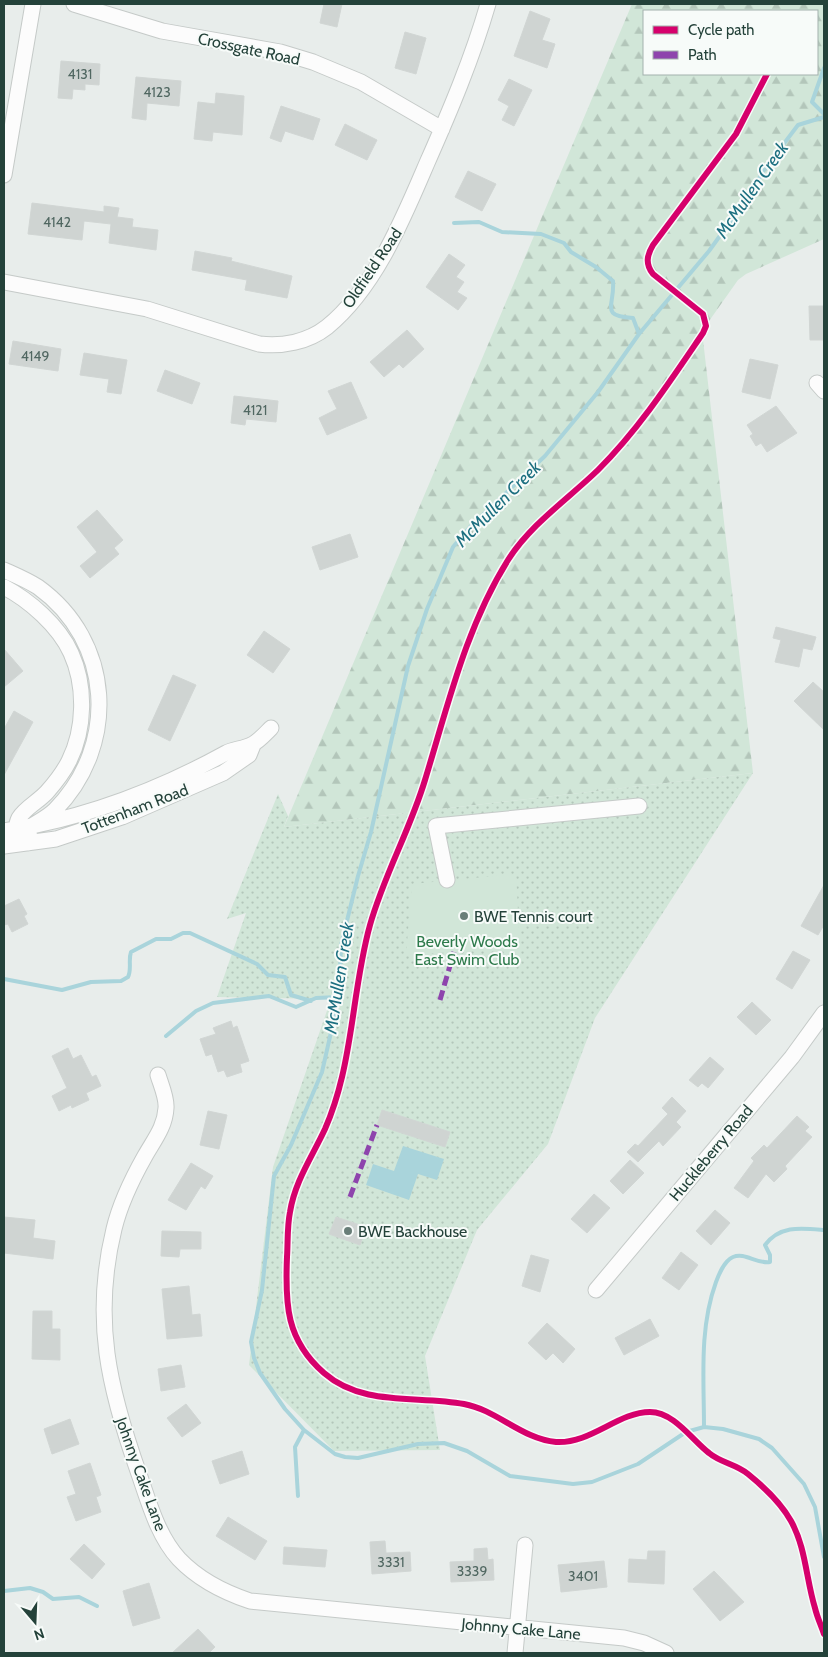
<svg xmlns="http://www.w3.org/2000/svg" width="828" height="1657" viewBox="0 0 828 1657" font-family="Cabin,sans-serif">
	<style>
		.forest { fill: url(#forest-firs); fill-rule: evenodd }
		.park { fill: url(#park-dots) }
		.pitch { fill: #d1e6d8 }
		.water { fill: #a9d4db }
		.lines { fill: none; stroke-linecap: round; stroke-linejoin: round }
		.stream { stroke: #a9d4db; stroke-width: 4 }
		.building { fill: #cfd4d2; stroke: #d1d6d4 }
		.minor-casing { stroke: #c5cac8; stroke-width: 17 }
		.minor { stroke: #fcfcfc; stroke-width: 15 }
		.quiet { stroke: #8e44ad; stroke-width: 5; stroke-dasharray: 10 5; stroke-linecap: butt }
		.cycleway-casing { stroke: #f7fbf9; stroke-width: 9 }
		.cycleway { stroke: #d6006c; stroke-width: 6 }
		.poi-dot { fill: #697e78; stroke: #f7fbf9; stroke-width: 2 }
		.labels { text-anchor: middle; dominant-baseline: central; stroke-width: 4; stroke-linejoin: round; paint-order: stroke }
		.number-label { font-size: 14px; fill: #506761 }
		.street-label { font-size: 16px; fill: #24423a; stroke: #f7fbf9 }
		.poi-label { font-size: 16px; fill: #24423a; stroke: #f7fbf9; text-anchor: start }
		.park-label { font-size: 16px; fill: #2d7a4b; stroke: #f7fbf9 }
		.water-label { font-size: 18px; font-style: italic; fill: #1c6f80; stroke: #f7fbf9 }
	</style>
	<defs>
		<pattern id="forest-firs" width="22" height="20" patternUnits="userSpaceOnUse" patternTransform="scale(1.25)"><rect width="22" height="20" fill="#d1e6d8"/><path d="M5 1l3.5 6h-7zM16 11l3.5 6h-7z" fill="#b3c6ba"/></pattern>
		<pattern id="park-dots" width="8" height="8" patternUnits="userSpaceOnUse" patternTransform="scale(1.25)"><rect width="8" height="8" fill="#d1e6d8"/><path d="M2 2h.1M6 6h.1" fill="none" stroke="#b3c6ba" stroke-width="1.8" stroke-linecap="round"/></pattern>
	</defs>
	<rect width="100%" height="100%" fill="#e8edeb"/>
	<path class="forest" d="M 632,4 L 824,4 L 824,239 L 746,274 L 738,280 L 702,331 L 753,773 L 284,827 ZM 644,11 L 817,11 L 817,74 L 644,74 Z"/>
	<path class="park" d="M 753,773 L 595,1018 L 548,1144 L 477,1230 L 425,1356 L 440,1450 L 334,1451 L 249,1365 L 273,1167 L 331,999 L 217,997 L 246,913 L 227,919 L 278,794 L 288,816 L 284,827 Z"/>
	<path class="pitch" d="M 516,874 L 520,948 L 406,955 L 412,884 Z"/>
	<path class="water" d="M 403,1146 L 444,1159 L 437,1180 L 418,1174 L 409,1200 L 366,1185 L 373,1164 L 394,1171 Z"/>
	<g class="lines">
		<path class="stream" d="M 824,68 L 812,102 L 824,114
			M 824,117 L 798,125 L 764,170 L 748,197 L 709,251 L 639,334 L 598,392 L 545,456 L 470,527 L 453,547 L 427,609 L 408,666 L 371,832 L 358,876 L 341,945 L 339,997 L 322,1072 L 291,1145 L 274,1176 L 262,1290 L 251,1342 L 254,1358 L 260,1373 L 285,1409 L 304,1430 L 335,1454 L 345,1457 L 358,1458 L 418,1444 L 444,1443 L 467,1451 L 510,1476 L 573,1484 L 592,1482 L 638,1464 L 686,1432 L 704,1427 L 723,1429 L 759,1439 L 772,1448 L 804,1484 L 815,1507 L 824,1557
			M 454,223 L 479,222 L 502,232 L 541,234 L 564,243 L 571,252 L 596,267 L 613,281 C 615,306 599,316 633,318 L 639,334
			M 4,979 L 62,990 L 91,982 L 121,981 L 128,977 C 132,969 128,960 131,952 L 156,939 L 171,939 L 183,933 L 190,933 L 257,964 L 268,975 L 285,977 L 291,995 L 311,1001
			M 166,1036 L 196,1011 L 213,1003 L 269,996 L 296,1007 L 316,998 L 339,997
			M 704,1427 C 704,1378 699,1329 716,1282 C 719,1274 724,1261 733,1257 C 745,1252 756,1264 770,1262 L 770,1255 L 765,1245 C 780,1225 801,1228 824,1230
			M 298,1496 L 295,1447 L 304,1430
			M 4,1591 L 30,1588 L 43,1592 L 53,1599 L 79,1597 L 97,1606"/>
	</g>
	<path class="building" d="M 324,4 L 342,4 L 337,27 L 320,23 Z
		M 530,11 L 550,19 L 542,40 L 555,44 L 547,68 L 514,56 Z
		M 405,32 L 426,38 L 416,74 L 395,68 Z
		M 61,61 L 100,64 L 99,85 L 85,84 L 85,90 L 73,89 L 72,99 L 58,98 Z
		M 136,77 L 181,81 L 179,106 L 147,103 L 146,120 L 132,118 Z
		M 509,79 L 532,90 L 514,126 L 502,120 L 509,106 L 498,100 Z
		M 216,93 L 244,96 L 242,135 L 213,132 L 212,141 L 194,139 L 198,102 L 215,104 Z
		M 281,106 L 320,119 L 313,140 L 285,131 L 281,142 L 270,138 Z
		M 345,124 L 377,140 L 367,160 L 335,145 Z
		M 468,171 L 496,184 L 482,211 L 455,197 Z
		M 32,203 L 104,212 L 104,206 L 119,208 L 117,217 L 133,219 L 132,227 L 158,230 L 156,250 L 109,243 L 111,224 L 84,221 L 82,240 L 28,234 Z
		M 195,251 L 232,258 L 231,261 L 292,276 L 287,298 L 245,290 L 247,280 L 192,270 Z
		M 449,254 L 465,265 L 456,277 L 464,282 L 457,292 L 467,298 L 458,310 L 426,287 Z
		M 809,306 L 824,306 L 823,340 L 810,340 Z
		M 407,330 L 424,349 L 403,368 L 399,364 L 384,377 L 370,362 Z
		M 13,341 L 61,349 L 58,371 L 9,364 Z
		M 84,353 L 127,360 L 121,394 L 107,392 L 109,379 L 80,375 Z
		M 750,359 L 778,365 L 770,399 L 742,392 Z
		M 165,370 L 200,383 L 192,404 L 157,391 Z
		M 351,382 L 367,418 L 327,435 L 319,418 L 337,409 L 328,391 Z
		M 234,396 L 278,401 L 276,422 L 246,419 L 245,425 L 231,423 Z
		M 776,406 L 797,433 L 767,452 L 761,443 L 756,446 L 750,436 L 753,434 L 747,425 Z
		M 97,510 L 123,540 L 114,548 L 119,554 L 90,578 L 80,566 L 97,552 L 77,527 Z
		M 350,534 L 358,557 L 320,570 L 312,547 Z
		M 776,627 L 816,637 L 812,650 L 803,648 L 799,667 L 775,662 L 781,640 L 773,638 Z
		M 264,631 L 290,649 L 273,673 L 247,655 Z
		M 4,649 L 23,671 L 4,687 Z
		M 173,675 L 196,685 L 170,741 L 148,730 Z
		M 813,682 L 824,692 L 824,730 L 794,701 Z
		M 14,711 L 33,722 L 4,775 L 4,729 Z
		M 824,885 L 824,925 L 818,935 L 801,926 Z
		M 19,899 L 27,914 L 24,916 L 28,924 L 12,932 L 8,924 L 4,925 L 4,906 Z
		M 793,951 L 810,960 L 792,989 L 776,979 Z
		M 752,1002 L 771,1020 L 756,1035 L 737,1017 Z
		M 231,1021 L 233,1028 L 237,1026 L 249,1061 L 240,1064 L 242,1072 L 227,1077 L 224,1070 L 218,1072 L 212,1054 L 206,1056 L 200,1039 L 216,1034 L 213,1028 Z
		M 68,1048 L 73,1059 L 81,1055 L 92,1077 L 96,1075 L 101,1086 L 86,1093 L 89,1100 L 72,1108 L 71,1105 L 59,1111 L 52,1096 L 67,1088 L 52,1056 Z
		M 710,1057 L 724,1069 L 708,1088 L 702,1083 L 698,1087 L 689,1080 Z
		M 672,1097 L 686,1111 L 676,1122 L 681,1127 L 663,1146 L 659,1141 L 638,1162 L 627,1152 L 635,1144 L 638,1146 L 668,1114 L 662,1108 Z
		M 382,1110 L 450,1132 L 445,1147 L 377,1125 Z
		M 208,1111 L 227,1115 L 219,1149 L 200,1145 Z
		M 797,1116 L 809,1127 L 805,1131 L 812,1137 L 785,1166 L 787,1169 L 774,1182 L 766,1174 L 748,1198 L 734,1188 L 754,1161 L 751,1158 L 764,1145 L 767,1148 Z
		M 630,1160 L 644,1173 L 623,1194 L 610,1181 Z
		M 191,1163 L 213,1176 L 205,1189 L 201,1186 L 186,1210 L 168,1200 Z
		M 594,1194 L 610,1208 L 587,1233 L 571,1219 Z
		M 715,1210 L 730,1223 L 711,1245 L 696,1231 Z
		M 4,1217 L 35,1220 L 33,1238 L 55,1241 L 53,1259 L 4,1253 Z
		M 336,1217 L 366,1227 L 360,1245 L 329,1234 Z
		M 162,1231 L 201,1232 L 201,1249 L 180,1249 L 179,1257 L 161,1256 Z
		M 681,1252 L 698,1265 L 679,1290 L 662,1278 Z
		M 531,1255 L 549,1260 L 540,1292 L 522,1286 Z
		M 189,1286 L 192,1315 L 200,1314 L 202,1336 L 167,1339 L 162,1289 Z
		M 33,1311 L 52,1311 L 52,1329 L 60,1329 L 60,1360 L 32,1359 Z
		M 650,1319 L 659,1336 L 624,1355 L 615,1338 Z
		M 547,1323 L 575,1349 L 563,1363 L 553,1353 L 546,1360 L 528,1343 Z
		M 181,1365 L 185,1387 L 161,1391 L 158,1369 Z
		M 186,1404 L 201,1423 L 182,1437 L 167,1418 Z
		M 70,1419 L 79,1444 L 52,1454 L 44,1429 Z
		M 242,1451 L 249,1474 L 220,1484 L 212,1461 Z
		M 90,1463 L 101,1495 L 96,1497 L 101,1512 L 76,1521 L 67,1497 L 76,1494 L 68,1471 Z
		M 228,1517 L 267,1541 L 255,1560 L 216,1536 Z
		M 385,1541 L 386,1553 L 410,1552 L 411,1571 L 372,1574 L 370,1542 Z
		M 84,1544 L 105,1564 L 92,1579 L 70,1559 Z
		M 284,1547 L 327,1550 L 325,1567 L 283,1564 Z
		M 487,1548 L 488,1560 L 493,1559 L 494,1580 L 451,1582 L 450,1562 L 474,1561 L 474,1549 Z
		M 648,1551 L 665,1551 L 664,1584 L 628,1582 L 629,1559 L 647,1560 Z
		M 604,1561 L 607,1587 L 561,1592 L 558,1565 Z
		M 714,1571 L 744,1602 L 720,1621 L 693,1589 Z
		M 149,1583 L 160,1618 L 133,1626 L 123,1591 Z
		M 198,1629 L 215,1647 L 209,1653 L 172,1653 Z"/>
	<g class="lines">
		<g class="minor-casing">
			<path id="minor" d="M 74,4 L 162,31 L 280,52 L 313,62 L 361,82 L 442,129
				M 4,175 L 33,4
				M 4,282 L 147,309 L 259,344 C 282,347 308,342 327,327 C 375,288 403,219 427,163 C 450,111 472,59 488,4
				M 817,383 L 824,391
				M 4,570 C 15,575 27,580 38,587 C 113,641 119,745 55,810 C 48,817 38,822 30,827 L 28,843
				M 4,587 C 29,600 59,626 71,653 C 86,686 85,729 69,761 C 64,771 55,783 47,792 C 39,801 25,808 19,818 C 15,826 16,835 17,844
				M 4,831 C 82,819 157,791 226,753 C 233,749 243,749 251,745 C 258,742 265,734 271,728
				M 4,846 L 56,839 L 122,817 L 223,773 L 249,755 L 253,745
				M 447,880 L 436,826 L 639,806
				M 158,1075 C 161,1085 167,1098 166,1108 C 165,1127 154,1140 145,1156 C 132,1179 120,1204 114,1229 C 92,1319 109,1389 139,1474 C 149,1503 158,1536 179,1559 C 199,1580 223,1592 250,1601 L 624,1638 L 644,1643 L 666,1653
				M 596,1290 L 792,1057 L 824,1013
				M 515,1653 L 525,1545"/>
		</g>
		<use href="#minor" class="minor"/>
		<path class="quiet" d="M 440,1000 L 454,952
			M 350,1197 L 377,1125"/>
		<g class="cycleway-casing">
			<path id="cycleway" d="M 767,74 L 736,134 L 653,245 C 647,255 645,264 653,274 L 703,314 L 706,326 L 703,333 C 671,380 639,429 598,470 C 568,499 531,524 508,560 C 466,627 448,705 425,780 C 410,830 384,875 370,925 C 356,975 354,1027 342,1077 C 338,1094 332,1113 325,1129 C 312,1157 295,1181 290,1212 C 287,1227 288,1242 287,1257 C 285,1304 286,1340 324,1373 C 363,1407 417,1395 464,1404 C 497,1410 522,1439 556,1442 C 591,1444 618,1412 650,1412 C 674,1412 692,1440 709,1453 C 721,1463 736,1464 748,1474 C 764,1487 781,1503 791,1521 C 806,1548 806,1579 815,1608 C 817,1617 821,1625 824,1634"/>
		</g>
		<use href="#cycleway" class="cycleway"/>
	</g>
	<g class="poi-dot">
		<circle cx="464" cy="916" r="5"/>
		<circle cx="348" cy="1231" r="5"/>
	</g>
	<g class="labels">
		<g class="number-label">
			<text x="80" y="74">4131</text>
			<text x="157" y="92">4123</text>
			<text x="57" y="222">4142</text>
			<text x="35" y="356">4149</text>
			<text x="255" y="410">4121</text>
			<text x="391" y="1562">3331</text>
			<text x="472" y="1571">3339</text>
			<text x="583" y="1576">3401</text>
		</g>
		<g class="street-label">
			<text transform="translate(249 49) rotate(12)">Crossgate Road</text>
			<text transform="translate(372 268) rotate(-56)">Oldfield Road</text>
			<text transform="translate(135 809) rotate(-21)">Tottenham Road</text>
			<text transform="translate(711 1153) rotate(-50)">Huckleberry Road</text>
			<text transform="translate(141 1474) rotate(70)">Johnny Cake Lane</text>
			<text transform="translate(521 1629) rotate(5)">Johnny Cake Lane</text>
		</g>
		<g class="poi-label">
			<text x="474" y="916">BWE Tennis court</text>
			<text x="358" y="1231">BWE Backhouse</text>
		</g>
		<g class="park-label">
			<text x="467" y="941">Beverly Woods<tspan x="467" dy="18">East Swim Club</tspan></text>
		</g>
		<g class="water-label">
			<text transform="translate(752 190) rotate(-55)">McMullen Creek</text>
			<text transform="translate(498 504) rotate(-45)">McMullen Creek</text>
			<text transform="translate(339 978) rotate(-81)">McMullen Creek</text>
		</g>
	</g>
	<rect width="828" height="1657" fill="none" stroke="#24423a" stroke-width="10"/>
	<rect x="643" y="10" width="175" height="65" fill="#f7fbf9" stroke="#a3b1ad"/>
	<rect x="653" y="26" width="25" height="8" fill="#d6006c" stroke="#a3b1ad"/>
	<text x="688" y="35" font-size="15" fill="#24423a">Cycle path</text>
	<rect x="653" y="51" width="25" height="8" fill="#8e44ad" stroke="#a3b1ad"/>
	<text x="688" y="60" font-size="15" fill="#24423a">Path</text>
	<g transform="translate(35 1622) rotate(161)" stroke="#f7fbf9" stroke-width="4" paint-order="stroke">
	<path d="M0-4L9 19L0 12L-9 19Z" fill="#24423a"/>
	<text y="-8" font-size="14" font-weight="bold" text-anchor="middle" fill="#24423a">N</text>
	</g>
</svg>
